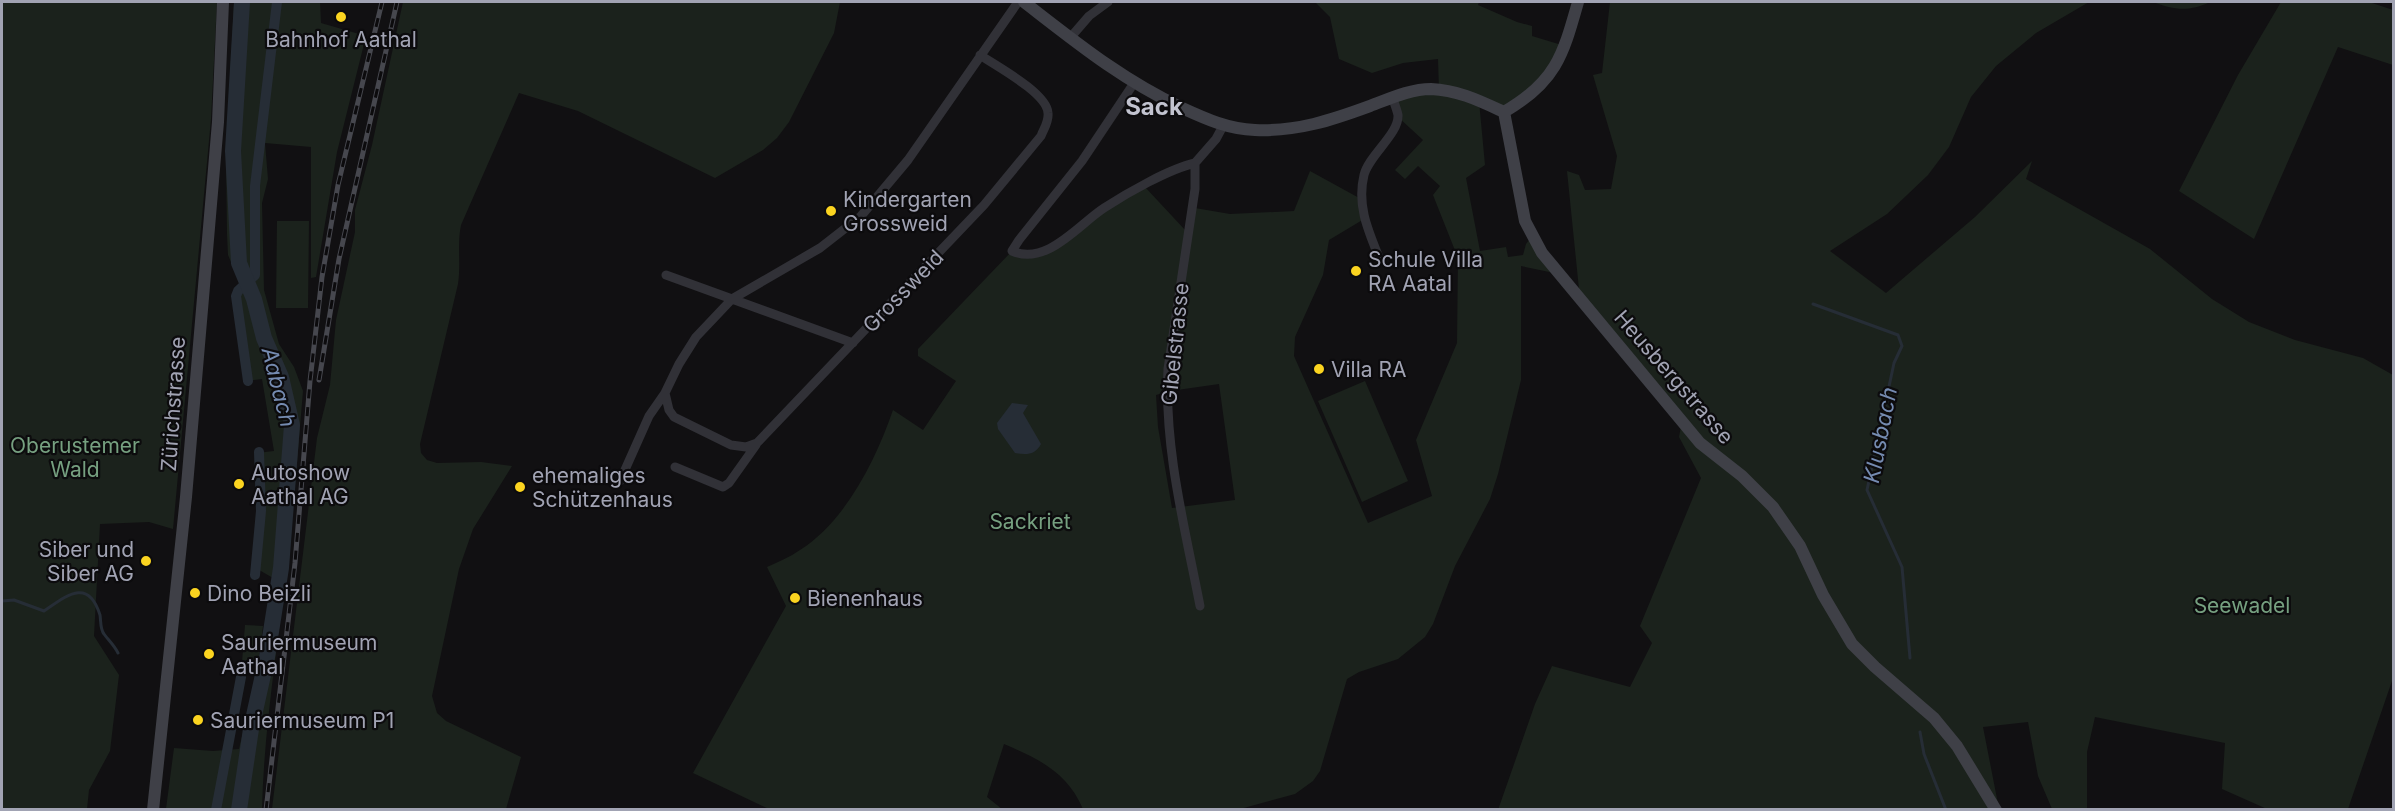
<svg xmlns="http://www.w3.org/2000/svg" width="2395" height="811" viewBox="0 0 2395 811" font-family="Inter,sans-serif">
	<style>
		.green { fill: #1b221c }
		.water { fill: #262d36 }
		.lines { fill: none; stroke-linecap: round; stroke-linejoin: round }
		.stream { stroke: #262d36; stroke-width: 3 }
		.canal { stroke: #262d36; stroke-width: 10 }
		.river { stroke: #262d36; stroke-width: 16 }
		.street { stroke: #313137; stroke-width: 9 }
		.secondary { stroke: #3f4047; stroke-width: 12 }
		.rail-casing { stroke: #46474e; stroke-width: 5 }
		.rail { stroke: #0c0b0d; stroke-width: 3; stroke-dasharray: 9; stroke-linecap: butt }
		.poi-dot { fill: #fbd420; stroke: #0c0b0d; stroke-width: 2 }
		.labels { text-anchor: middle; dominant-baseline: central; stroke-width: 4.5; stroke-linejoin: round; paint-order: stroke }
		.poi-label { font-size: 21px; fill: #a1a3b3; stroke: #0c0b0d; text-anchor: start }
		.street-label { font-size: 21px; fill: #a1a3b3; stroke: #0c0b0d }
		.park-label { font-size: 21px; fill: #76a080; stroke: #0c0b0d }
		.water-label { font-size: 22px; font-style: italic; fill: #758bb1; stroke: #0c0b0d }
		.quarter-label { font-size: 24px; font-weight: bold; fill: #c2c3cf; stroke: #0c0b0d }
	</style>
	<rect width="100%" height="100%" fill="#111012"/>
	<path class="green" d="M 2,2 L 217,2 L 211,119 L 173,529 L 149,522 L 100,524 L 94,636 L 119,675 L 110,751 L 89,790 L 87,809 L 2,809 Z
		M 234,2 L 320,2 L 321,23 L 366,36 L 337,152 L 316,277 L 311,278 L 311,147 L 265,143 L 268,179 L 262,203 L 264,290 L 279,344 L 294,367 L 303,391 C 298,449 294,507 287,564 C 278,646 264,727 262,809 L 166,809 L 174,748 L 213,751 L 239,749 L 257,674 L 273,578 L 254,567 L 259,505 L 257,453 L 274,451 L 262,379 L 246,381 L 234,298 L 236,291 L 241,285 L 228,255 L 227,234 L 226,153 Z
		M 403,2 L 840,2 L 834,33 L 789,122 L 777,138 L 763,150 L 715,178 L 578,111 L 519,93 L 461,225 C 457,244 461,264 458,284 L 420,444 L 421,453 L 427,460 L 437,463 L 481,462 L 512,466 L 473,529 L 459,569 L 432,696 L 437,713 L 446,721 L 521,757 L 506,809 L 272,809 L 317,438 L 330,385 L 336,320 L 355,232 L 355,210 L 372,145 Z
		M 1315,2 L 1479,2 L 1478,5 L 1517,22 L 1532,26 L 1532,36 L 1565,46 L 1559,61 L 1504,112 L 1479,101 L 1485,165 L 1466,178 L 1480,251 L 1506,247 L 1508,257 L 1523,255 L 1526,244 L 1532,236 L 1559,274 L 1521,266 L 1521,380 L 1498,474 L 1490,499 L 1455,566 L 1433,624 L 1425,637 L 1398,659 L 1359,672 L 1347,679 L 1320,771 L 1313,781 L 1295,794 L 1240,809 L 1083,809 C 1067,772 1039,759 1004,744 L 987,797 L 1002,809 L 769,809 L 693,773 L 786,606 L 767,567 C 778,562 790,557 800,550 C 846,521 876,459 893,410 L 923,430 L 956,381 L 918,356 L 918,349 L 1012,251 L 1041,252 L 1103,209 L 1145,187 L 1186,231 L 1163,393 L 1156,395 L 1158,427 L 1172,508 L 1235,500 L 1219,384 L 1170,391 L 1170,368 L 1195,208 L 1230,214 L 1294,211 L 1310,171 L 1361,199 L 1364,219 L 1329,240 L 1323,275 L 1295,337 L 1294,356 L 1368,523 L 1432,496 L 1416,440 L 1457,343 L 1458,258 L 1433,195 L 1440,186 L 1418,166 L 1405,179 L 1395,170 L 1423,140 L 1398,117 L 1393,98 L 1439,90 L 1438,59 L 1403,63 L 1372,73 L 1339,59 L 1330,17 Z
		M 1610,2 L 2089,2 L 2036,33 L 1996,66 L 1971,97 L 1949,147 L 1928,175 L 1887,214 L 1830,251 L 1886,293 L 1975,217 L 2032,161 L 2026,179 L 2150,249 L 2212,299 L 2249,322 L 2295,340 L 2363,358 L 2393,375 L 2393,678 L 2348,809 L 2267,809 L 2222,789 L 2225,743 L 2095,717 L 2087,752 L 2087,809 L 2052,809 L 2038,776 L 2028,722 L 1983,727 L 1999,809 L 1498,810 L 1535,704 L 1552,666 L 1630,687 L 1652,643 L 1640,626 L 1701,478 L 1679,437 L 1682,421 L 1580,299 L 1567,171 L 1579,175 L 1585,190 L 1611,189 L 1617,156 L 1593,75 L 1602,73 Z
		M 2153,2 L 2210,2 C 2189,12 2174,10 2153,2 Z
		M 2281,2 L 2369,2 L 2393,10 L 2393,65 L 2338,47 L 2254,239 L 2179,191 L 2238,75 Z
		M 277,221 L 309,221 L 308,308 L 276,308 Z
		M 1365,381 L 1408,481 L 1362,502 L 1318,401 Z
		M 245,625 L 263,626 L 258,665 L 242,662 Z"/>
	<path class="water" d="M 1012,403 L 1028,405 L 1023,413 L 1041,444 C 1035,455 1027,455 1015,453 L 998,429 L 997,423 Z"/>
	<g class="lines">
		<path class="stream" d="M 1813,304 L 1898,335 L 1902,346 L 1894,363 L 1867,490 L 1902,567 L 1910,658
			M 2,601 L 14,600 L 44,611 C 65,597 88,576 100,615 C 101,621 100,629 104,634 C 109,641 114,645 118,653
			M 1920,732 L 1924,754 L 1946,810"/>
		<path class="canal" d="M 248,381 L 236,296 L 238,291 L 255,275 L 255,186 L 277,2
			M 255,575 L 261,511 L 259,452
			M 216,810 L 241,677"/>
		<path class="river" d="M 239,810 L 251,729 L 267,657 L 281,568 L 292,425 L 281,377 L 264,338 L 254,299 L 239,263 L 233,151 L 242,2"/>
		<path class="street" d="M 1070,38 L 1089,16 L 1108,2
			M 980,55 C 996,66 1047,93 1048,113 C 1049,122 1044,128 1041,136 L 984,205 L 757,443 L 746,447 L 731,445 L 674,417 L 669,410 L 665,393 L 679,364 L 696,337 L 732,299 L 820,248 L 861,216 L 908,160 L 1018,2
			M 1134,83 L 1082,161 L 1019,240 L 1012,251 C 1047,266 1078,225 1104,208 C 1127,193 1169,169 1195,163
			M 1378,255 C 1367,228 1357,204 1364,175 C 1369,155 1399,134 1398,115 C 1397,110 1394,103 1393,98
			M 666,275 L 853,343
			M 675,467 L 723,487 L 729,483 L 756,445
			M 620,481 L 649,416 L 665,393
			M 1200,606 C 1185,528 1164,449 1168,369 L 1195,189 L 1195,163 L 1216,139 L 1223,126"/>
		<path class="secondary" d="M 1024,2 C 1077,43 1121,79 1182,108 C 1206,119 1228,129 1255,130 C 1296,132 1332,120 1370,106 C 1389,99 1410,89 1431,89 C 1458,90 1480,101 1504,112
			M 1504,112 L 1525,221 L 1542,253 L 1700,443 L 1742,476 L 1773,507 L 1800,546 L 1823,595 L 1852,644 L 1875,667 L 1934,718 L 1957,746 L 1996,810
			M 1504,112 C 1556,82 1563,55 1578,2
			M 153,810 L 186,497 L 218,122 L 223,2"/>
		<g class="rail-casing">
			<path id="rail" d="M 319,380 L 339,259 L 397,2
				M 266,810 L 295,563 L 310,381 L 322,277 L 338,185 L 382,2"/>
		</g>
		<use href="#rail" class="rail"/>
	</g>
	<g class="poi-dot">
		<circle cx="341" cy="17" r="6"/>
		<circle cx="831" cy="211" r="6"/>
		<circle cx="1356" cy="271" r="6"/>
		<circle cx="1319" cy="369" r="6"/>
		<circle cx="239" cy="484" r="6"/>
		<circle cx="520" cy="487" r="6"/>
		<circle cx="146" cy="561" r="6"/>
		<circle cx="195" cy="593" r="6"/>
		<circle cx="795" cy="598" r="6"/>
		<circle cx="209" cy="654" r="6"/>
		<circle cx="198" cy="720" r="6"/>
	</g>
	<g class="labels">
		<g class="poi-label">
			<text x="341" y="39" text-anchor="middle">Bahnhof Aathal</text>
			<text x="843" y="199">Kindergarten<tspan x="843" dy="24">Grossweid</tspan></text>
			<text x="1368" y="259">Schule Villa<tspan x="1368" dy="24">RA Aatal</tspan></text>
			<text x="1331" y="369">Villa RA</text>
			<text x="251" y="472">Autoshow<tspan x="251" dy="24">Aathal AG</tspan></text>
			<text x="532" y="475">ehemaliges<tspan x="532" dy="24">Schützenhaus</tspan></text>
			<text x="134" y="549" text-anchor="end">Siber und<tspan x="134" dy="24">Siber AG</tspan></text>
			<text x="207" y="593">Dino Beizli</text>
			<text x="807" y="598">Bienenhaus</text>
			<text x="221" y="642">Sauriermuseum<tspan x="221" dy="24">Aathal</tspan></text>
			<text x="210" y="720">Sauriermuseum P1</text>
		</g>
		<g class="street-label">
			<text transform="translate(903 291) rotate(-46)">Grossweid</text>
			<text transform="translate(1175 344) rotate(-84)">Gibelstrasse</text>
			<text transform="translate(1674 377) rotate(49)">Heusbergstrasse</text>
			<text transform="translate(173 404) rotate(-86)">Zürichstrasse</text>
		</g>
		<g class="park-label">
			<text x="75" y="445">Oberustemer<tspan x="75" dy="24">Wald</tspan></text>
			<text x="1030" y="521">Sackriet</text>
			<text x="2242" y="605">Seewadel</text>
		</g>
		<g class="water-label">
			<text transform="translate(279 387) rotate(76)">Aabach</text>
			<text transform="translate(1880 435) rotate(-79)">Klusbach</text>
		</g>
		<g class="quarter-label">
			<text x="1154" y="106">Sack</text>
		</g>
	</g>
	<rect width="2395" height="811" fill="none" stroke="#a1a3b3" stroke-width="6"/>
</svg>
